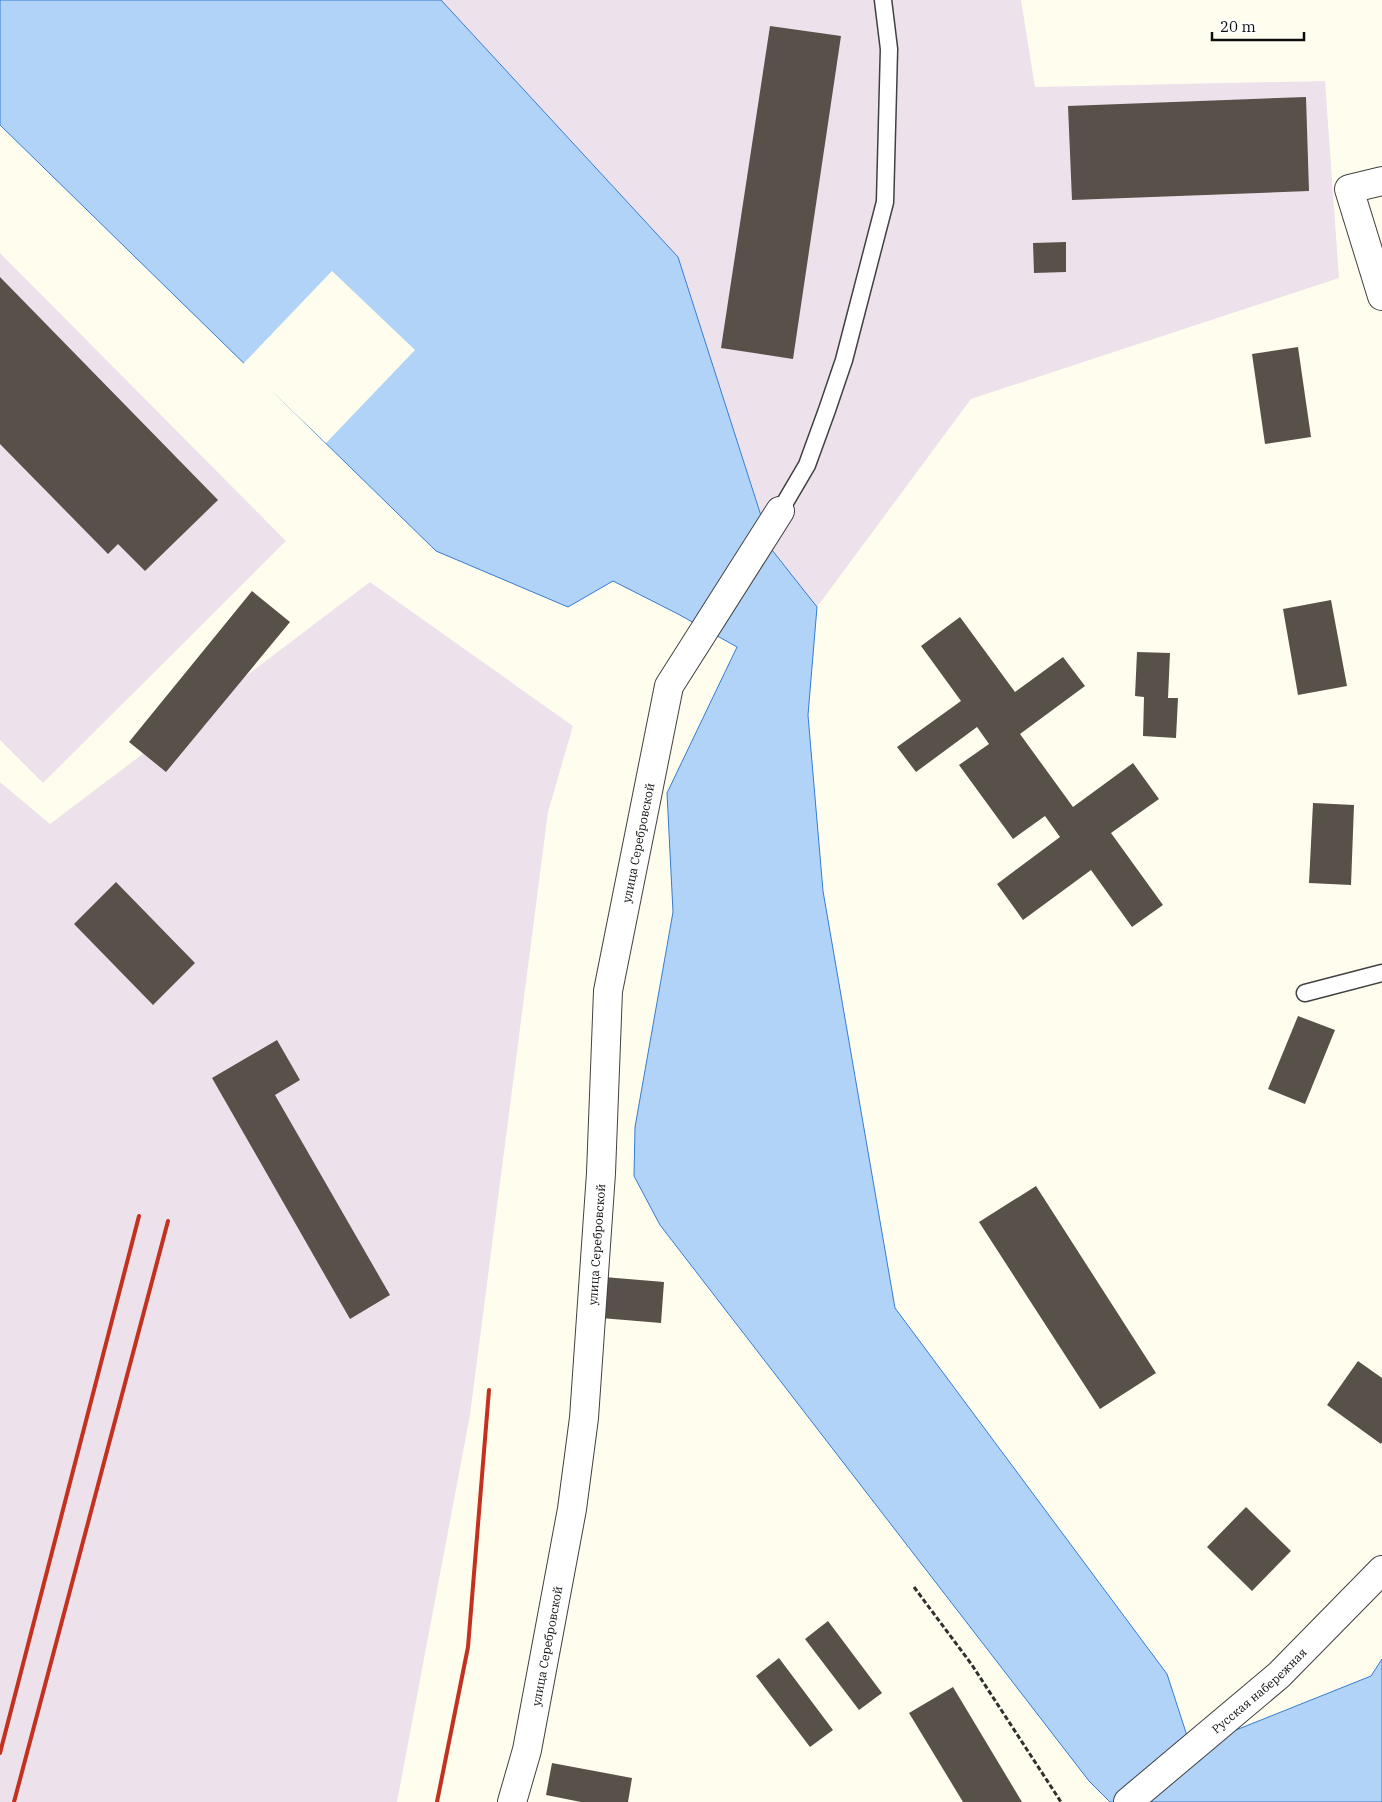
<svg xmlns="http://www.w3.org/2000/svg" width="1382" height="1802" viewBox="0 0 1382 1802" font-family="'IBM Plex Serif',serif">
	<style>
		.industrial { fill: #ede2ec }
		.water { fill: #b1d3f8; stroke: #357cd2 }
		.pier { fill: #fffeee }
		.building { fill: #575149 }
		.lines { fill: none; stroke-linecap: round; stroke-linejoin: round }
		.lane-casing { stroke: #414141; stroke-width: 19 }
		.street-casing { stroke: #414141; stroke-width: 30 }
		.path { stroke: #303030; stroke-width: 3; stroke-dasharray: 5 2.5; stroke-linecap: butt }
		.lane { stroke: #fff; stroke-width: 16 }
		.street { stroke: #fff; stroke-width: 28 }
		.rail { stroke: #c33120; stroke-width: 4 }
		.labels { text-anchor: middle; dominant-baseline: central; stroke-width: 5; stroke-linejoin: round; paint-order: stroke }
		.street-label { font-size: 12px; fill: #0e0e0e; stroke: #fff }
	</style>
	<rect width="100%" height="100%" fill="#fffeee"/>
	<path class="industrial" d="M 441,0 L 1021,0 L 1035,87 L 1325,81 L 1339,278 L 971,399 L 817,607 L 772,550 L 678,257 Z
		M 0,253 L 286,541 L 43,783 L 0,740 Z
		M 370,582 L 573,726 L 548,812 L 470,1415 L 397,1802 L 0,1802 L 0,782 L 50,824 Z"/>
	<path class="water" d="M 0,0 L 441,0 L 678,257 L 772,550 L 817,607 L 808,715 L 823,891 L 895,1308 L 1167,1674 L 1191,1748 L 1371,1676 L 1382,1659 L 1382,1802 L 1110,1802 L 1089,1781 L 660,1225 L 634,1176 L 635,1127 L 673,912 L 667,793 L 737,647 L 678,614 L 613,581 L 568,607 L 436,551 L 0,125 Z"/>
	<path class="pier" d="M 332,271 L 415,350 L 326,443 L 243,364 Z"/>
	<path class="building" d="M 770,26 L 841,36 L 793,359 L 721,348 Z
		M 1306,97 L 1309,191 L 1072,200 L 1068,106 Z
		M 1066,242 L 1066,272 L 1034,273 L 1033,243 Z
		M 0,277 L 218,500 L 145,571 L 118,544 L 108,554 L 0,444 Z
		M 1298,347 L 1311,437 L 1265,444 L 1252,354 Z
		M 252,591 L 290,622 L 166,772 L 129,742 Z
		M 1331,600 L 1347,686 L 1298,695 L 1283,609 Z
		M 960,617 L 1015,692 L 1063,657 L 1085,686 L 1020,734 L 1073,807 L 1133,763 L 1159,799 L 1111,833 L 1163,905 L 1132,927 L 1091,870 L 1023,920 L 997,884 L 1060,837 L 1045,816 L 1013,839 L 959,765 L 989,744 L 977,727 L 916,772 L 897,747 L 961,701 L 921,646 Z
		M 1137,652 L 1170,653 L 1168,698 L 1178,698 L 1176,738 L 1143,736 L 1144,697 L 1135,696 Z
		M 1313,803 L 1354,805 L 1351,885 L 1309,883 Z
		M 116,882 L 195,963 L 153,1005 L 74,924 Z
		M 1298,1016 L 1335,1030 L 1305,1104 L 1268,1089 Z
		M 277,1040 L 300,1080 L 275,1095 L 390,1295 L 350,1319 L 212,1078 Z
		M 1036,1186 L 1156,1373 L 1100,1409 L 979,1222 Z
		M 604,1277 L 664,1282 L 661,1323 L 601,1318 Z
		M 1358,1361 L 1382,1378 L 1382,1442 L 1381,1444 L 1327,1405 Z
		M 1246,1507 L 1291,1551 L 1252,1591 L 1207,1547 Z
		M 828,1621 L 882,1693 L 859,1710 L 805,1639 Z
		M 779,1658 L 833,1730 L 810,1747 L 756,1676 Z
		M 953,1687 L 1022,1802 L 963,1802 L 909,1713 Z
		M 552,1763 L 632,1778 L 628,1802 L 581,1802 L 546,1795 Z"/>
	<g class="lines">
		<g class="lane-casing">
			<path id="lane" d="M 780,511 L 807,465 L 827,410 L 844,360 L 885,202 L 889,49 L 883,0
				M 1305,993 L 1382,973"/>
		</g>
		<g class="street-casing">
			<g id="street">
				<path d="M 1382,181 L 1349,189 L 1382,296"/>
				<path id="s1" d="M 512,1802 L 527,1750 L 572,1509 L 584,1418 L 601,1173 L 608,991 L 669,686 L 780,511"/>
				<path id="s2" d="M 1128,1802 L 1279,1675 L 1382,1570"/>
			</g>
		</g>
		<path class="path" d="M 914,1587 L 972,1665 L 1061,1802"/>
		<use href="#lane" class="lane"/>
		<use href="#street" class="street"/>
		<path class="rail" d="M 0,1753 L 139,1216
			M 14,1802 L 168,1221
			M 437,1802 L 468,1647 L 489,1390"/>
	</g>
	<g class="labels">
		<g class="street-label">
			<text stroke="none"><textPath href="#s1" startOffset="970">улица Серебровской</textPath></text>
			<text stroke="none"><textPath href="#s1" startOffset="565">улица Серебровской</textPath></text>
			<text stroke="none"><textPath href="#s1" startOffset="160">улица Серебровской</textPath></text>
			<text stroke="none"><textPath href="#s2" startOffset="172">Русская набережная</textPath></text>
		</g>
	</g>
	<path d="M1212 32v8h92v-8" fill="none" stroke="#0e0e0e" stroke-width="2.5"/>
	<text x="1220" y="32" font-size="15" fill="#0e0e0e" stroke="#ffffff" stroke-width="4" paint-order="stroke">20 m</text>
</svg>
